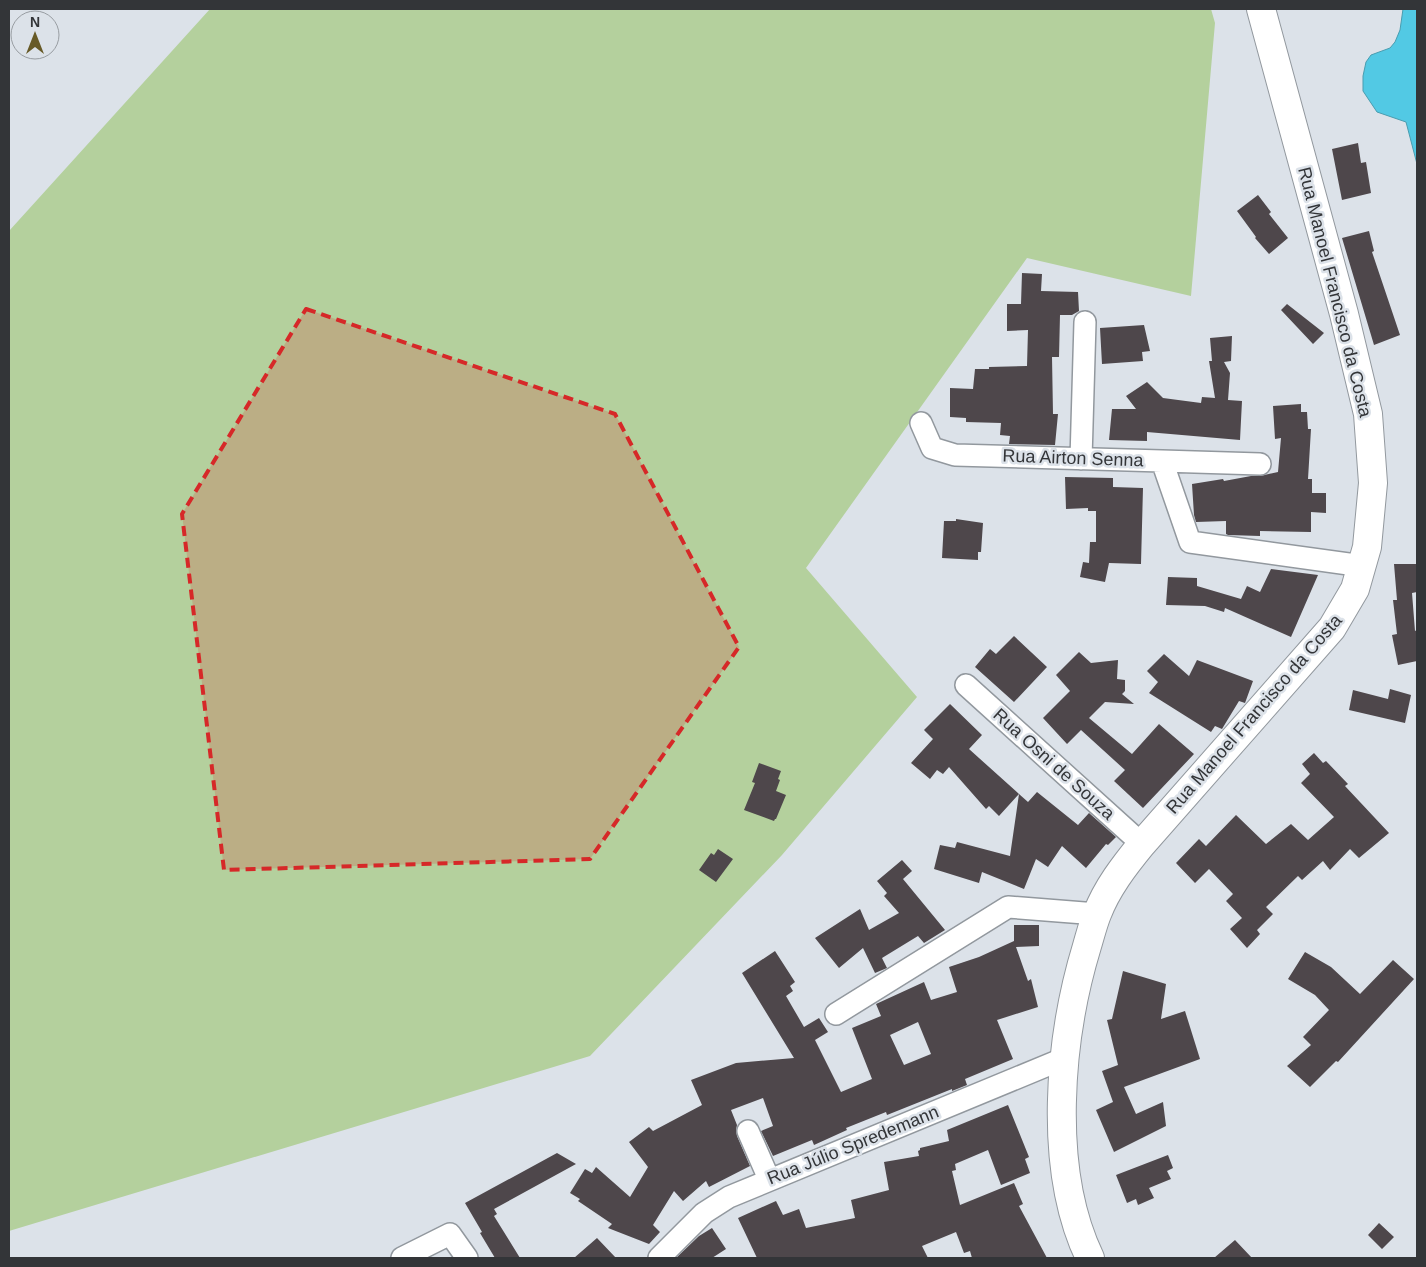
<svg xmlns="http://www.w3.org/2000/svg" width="1426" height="1267" viewBox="0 0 1426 1267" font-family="Arial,sans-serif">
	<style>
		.green { fill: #b4d09d }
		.water { fill: #52c9e4; stroke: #499db0 }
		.building { fill: #4e474b; fill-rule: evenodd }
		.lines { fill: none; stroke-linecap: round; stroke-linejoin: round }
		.street-casing { stroke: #92989e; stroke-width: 24 }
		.secondary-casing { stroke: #92989e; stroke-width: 30 }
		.street { stroke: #fff; stroke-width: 21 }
		.secondary { stroke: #fff; stroke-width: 28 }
		.marked { fill: #d62828; fill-opacity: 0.2; stroke: #d62828; stroke-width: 4; stroke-dasharray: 10 6; stroke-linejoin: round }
		.labels { text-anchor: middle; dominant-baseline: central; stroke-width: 5; stroke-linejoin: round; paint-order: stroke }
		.street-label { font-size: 18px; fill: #333538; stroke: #dce2e9 }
	</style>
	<rect width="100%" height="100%" fill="#dce2e9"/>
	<path class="green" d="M 210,9 L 1211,9 L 1215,23 L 1191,296 L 1027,258 L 806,568 L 917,697 L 782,855 L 590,1056 L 9,1231 L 9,231 Z"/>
	<path class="water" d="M 1403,9 L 1417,9 L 1417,164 L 1406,122 L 1377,112 L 1363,91 L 1363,76 L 1366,62 L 1371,55 L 1390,48 L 1395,42 L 1400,30 Z"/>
	<path class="building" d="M 1358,143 L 1361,163 L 1366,162 L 1371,193 L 1342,200 L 1332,149 Z
		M 1258,195 L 1271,212 L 1269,214 L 1288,238 L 1269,254 L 1255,238 L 1256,237 L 1237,211 Z
		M 1369,231 L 1374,251 L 1372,252 L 1400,335 L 1374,345 L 1342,238 Z
		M 1022,273 L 1042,274 L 1041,291 L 1078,292 L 1079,311 L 1072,315 L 1060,315 L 1059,357 L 1052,357 L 1053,414 L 1058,414 L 1055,445 L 1009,444 L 1010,436 L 1000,435 L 1001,423 L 966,422 L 966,418 L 950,417 L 950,388 L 973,389 L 975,369 L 989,369 L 989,367 L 1027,366 L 1028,330 L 1007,331 L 1007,304 L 1021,304 Z
		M 1287,304 L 1324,333 L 1313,344 L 1281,310 Z
		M 1144,325 L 1150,351 L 1142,352 L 1143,361 L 1102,364 L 1100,328 Z
		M 1232,336 L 1231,361 L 1224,362 L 1230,373 L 1228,400 L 1242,401 L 1240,440 L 1147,432 L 1147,441 L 1109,440 L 1112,409 L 1136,409 L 1126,396 L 1147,382 L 1163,398 L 1201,403 L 1202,397 L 1215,398 L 1209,361 L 1212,361 L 1210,338 Z
		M 1301,404 L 1301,412 L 1307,412 L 1308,429 L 1311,429 L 1308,479 L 1312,479 L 1312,493 L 1326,493 L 1326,513 L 1311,512 L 1311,532 L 1260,531 L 1260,536 L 1228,535 L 1226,534 L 1226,521 L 1196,522 L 1194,515 L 1192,484 L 1223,479 L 1224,481 L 1251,476 L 1260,476 L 1278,472 L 1281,438 L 1275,439 L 1273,406 Z
		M 1065,477 L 1113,478 L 1113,487 L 1143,488 L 1141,564 L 1109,563 L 1105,582 L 1080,577 L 1083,562 L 1089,563 L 1090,542 L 1096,542 L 1096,511 L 1088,511 L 1088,508 L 1066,509 Z
		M 956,519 L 983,523 L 981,552 L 978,552 L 978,560 L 942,558 L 944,521 L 956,521 Z
		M 1394,564 L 1417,564 L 1417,592 L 1412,593 L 1415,631 L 1417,630 L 1417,661 L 1398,665 L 1392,635 L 1397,634 L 1393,600 L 1397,600 Z
		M 1271,569 L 1318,575 L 1291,637 L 1225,608 L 1224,612 L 1205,606 L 1166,605 L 1168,577 L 1197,578 L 1197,586 L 1241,599 L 1247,586 L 1260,592 Z
		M 1014,636 L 1047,667 L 1014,702 L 975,667 L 990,649 L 996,654 Z
		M 1079,652 L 1091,663 L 1118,660 L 1117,679 L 1125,680 L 1125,691 L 1122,694 L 1134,704 L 1105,702 L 1089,718 L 1132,754 L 1159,724 L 1194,754 L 1143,808 L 1114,781 L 1125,770 L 1081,730 L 1067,744 L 1043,718 L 1070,691 L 1056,675 Z
		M 1164,654 L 1189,676 L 1197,660 L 1253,681 L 1245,703 L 1239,701 L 1222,729 L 1215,726 L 1211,732 L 1149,693 L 1158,682 L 1147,671 Z
		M 1390,689 L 1411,695 L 1405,723 L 1349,710 L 1353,690 L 1388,699 Z
		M 950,704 L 982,735 L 969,749 L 1019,794 L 999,816 L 989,806 L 986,809 L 949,767 L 943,774 L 937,770 L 930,779 L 911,763 L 933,739 L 924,730 Z
		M 1314,753 L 1323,763 L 1326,761 L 1348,784 L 1345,786 L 1389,833 L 1359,858 L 1350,849 L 1330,870 L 1323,861 L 1302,880 L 1298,876 L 1266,907 L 1273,914 L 1257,930 L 1260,934 L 1247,948 L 1230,929 L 1242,918 L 1226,901 L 1233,894 L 1209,869 L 1195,883 L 1176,863 L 1199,839 L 1206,846 L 1236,815 L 1266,844 L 1291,824 L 1308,840 L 1334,817 L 1301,783 L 1310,774 L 1302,764 Z
		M 759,763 L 781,771 L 778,779 L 780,780 L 776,791 L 786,795 L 776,819 L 775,819 L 774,821 L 744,810 L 755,783 L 752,782 Z
		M 1037,792 L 1078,825 L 1089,813 L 1116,837 L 1108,845 L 1106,844 L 1086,868 L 1062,846 L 1048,867 L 1036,859 L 1024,889 L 982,872 L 979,883 L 934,869 L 940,845 L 955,848 L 957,842 L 1010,856 L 1019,794 L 1028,802 Z
		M 718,849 L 733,859 L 716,882 L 699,870 L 711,853 L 714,855 Z
		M 902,860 L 912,871 L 903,879 L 945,930 L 924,943 L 918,936 L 882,958 L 887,968 L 875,973 L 863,948 L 839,968 L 815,938 L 860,909 L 869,930 L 899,913 L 884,896 L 887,893 L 877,881 Z
		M 1014,925 L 1039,925 L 1039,946 L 1016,947 L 1028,981 L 1031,979 L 1038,1007 L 997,1020 L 1013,1059 L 965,1079 L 967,1085 L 952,1091 L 952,1089 L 887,1115 L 886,1112 L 846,1128 L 847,1130 L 814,1145 L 812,1140 L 773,1156 L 761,1131 L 773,1126 L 763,1098 L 731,1110 L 737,1125 L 736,1130 L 737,1136 L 750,1166 L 709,1187 L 706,1181 L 683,1201 L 674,1191 L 653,1225 L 660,1232 L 649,1244 L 608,1228 L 612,1224 L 578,1201 L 580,1199 L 570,1193 L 585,1169 L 592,1173 L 596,1167 L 630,1197 L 648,1167 L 629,1142 L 649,1127 L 653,1131 L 702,1105 L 691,1080 L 736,1063 L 794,1058 L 742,973 L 775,951 L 795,982 L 790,986 L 793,991 L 786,996 L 804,1027 L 819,1018 L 828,1032 L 815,1040 L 841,1092 L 872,1079 L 852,1028 L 881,1016 L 876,1004 L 924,982 L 931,1000 L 957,992 L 949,967 L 979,957 L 1014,941 ZM 918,1022 L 931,1054 L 904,1065 L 890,1035 Z
		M 1305,952 L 1331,967 L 1360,994 L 1393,960 L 1414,979 L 1338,1062 L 1336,1061 L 1310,1087 L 1287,1066 L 1311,1045 L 1303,1037 L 1329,1010 L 1315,995 L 1288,979 Z
		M 1123,971 L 1166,984 L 1161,1019 L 1185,1011 L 1200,1059 L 1124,1087 L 1136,1114 L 1163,1102 L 1166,1126 L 1114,1152 L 1096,1110 L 1113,1102 L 1102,1071 L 1118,1065 L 1107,1020 L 1112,1019 Z
		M 1008,1105 L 1029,1157 L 1025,1159 L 1030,1173 L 1001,1185 L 988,1150 L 955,1164 L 956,1170 L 952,1171 L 960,1205 L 1014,1183 L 1023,1204 L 1019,1206 L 1047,1258 L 972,1258 L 970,1251 L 964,1253 L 956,1232 L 922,1246 L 928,1258 L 757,1258 L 738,1218 L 776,1201 L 783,1215 L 799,1209 L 806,1228 L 855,1218 L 851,1200 L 889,1190 L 884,1162 L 919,1156 L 918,1151 L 920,1150 L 920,1148 L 949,1141 L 947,1130 Z
		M 557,1153 L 576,1164 L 494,1209 L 497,1214 L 494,1216 L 520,1258 L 495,1258 L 480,1233 L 482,1232 L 465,1203 Z
		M 1168,1155 L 1173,1168 L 1167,1171 L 1171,1179 L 1149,1188 L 1154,1198 L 1138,1205 L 1136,1199 L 1127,1203 L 1116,1175 Z
		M 1379,1223 L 1394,1237 L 1382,1249 L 1368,1235 Z
		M 712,1228 L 726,1249 L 712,1258 L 676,1258 L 699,1236 Z
		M 597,1238 L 616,1258 L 574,1258 Z
		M 1235,1240 L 1252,1258 L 1214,1258 Z"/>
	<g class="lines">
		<g class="street-casing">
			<path id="street" d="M 921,423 L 932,448 L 955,455 L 1162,461 L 1190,542 L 1363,566
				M 1081,459 L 1085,322
				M 1162,461 L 1260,464
				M 966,685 L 1142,844
				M 836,1014 L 1008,907 L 1097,914
				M 748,1131 L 769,1179
				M 402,1258 L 450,1234 L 467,1258
				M 659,1258 L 704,1213 L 729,1197 L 1065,1058"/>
		</g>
		<g class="secondary-casing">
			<path id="secondary" d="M 1090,1258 C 1047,1169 1059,1038 1087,946 C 1090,936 1093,924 1097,914 C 1107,888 1124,866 1142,844 L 1332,628 L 1355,589 L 1367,547 L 1373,483 L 1368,414 L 1344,314 L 1261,9"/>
		</g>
		<use href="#street" class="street"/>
		<use href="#secondary" class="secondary"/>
	</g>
	<path class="marked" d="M 306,309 L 615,414 L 739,647 L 590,859 L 224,870 L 182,514 Z"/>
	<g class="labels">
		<g class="street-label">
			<text transform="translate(1335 292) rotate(76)">Rua Manoel Francisco da Costa</text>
			<text transform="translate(1073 458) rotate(2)">Rua Airton Senna</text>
			<text transform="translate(1254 714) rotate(-49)">Rua Manoel Francisco da Costa</text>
			<text transform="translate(1054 764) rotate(42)">Rua Osni de Souza</text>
			<text transform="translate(853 1145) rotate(-22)">Rua Júlio Spredemann</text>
		</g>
	</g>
	<rect width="1426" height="1267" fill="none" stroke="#333538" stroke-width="20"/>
	<g transform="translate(35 35)"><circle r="24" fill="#dce2e9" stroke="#989da2"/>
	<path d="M0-4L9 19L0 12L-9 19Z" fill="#675a27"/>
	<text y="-8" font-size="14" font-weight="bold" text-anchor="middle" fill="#333538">N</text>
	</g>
</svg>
